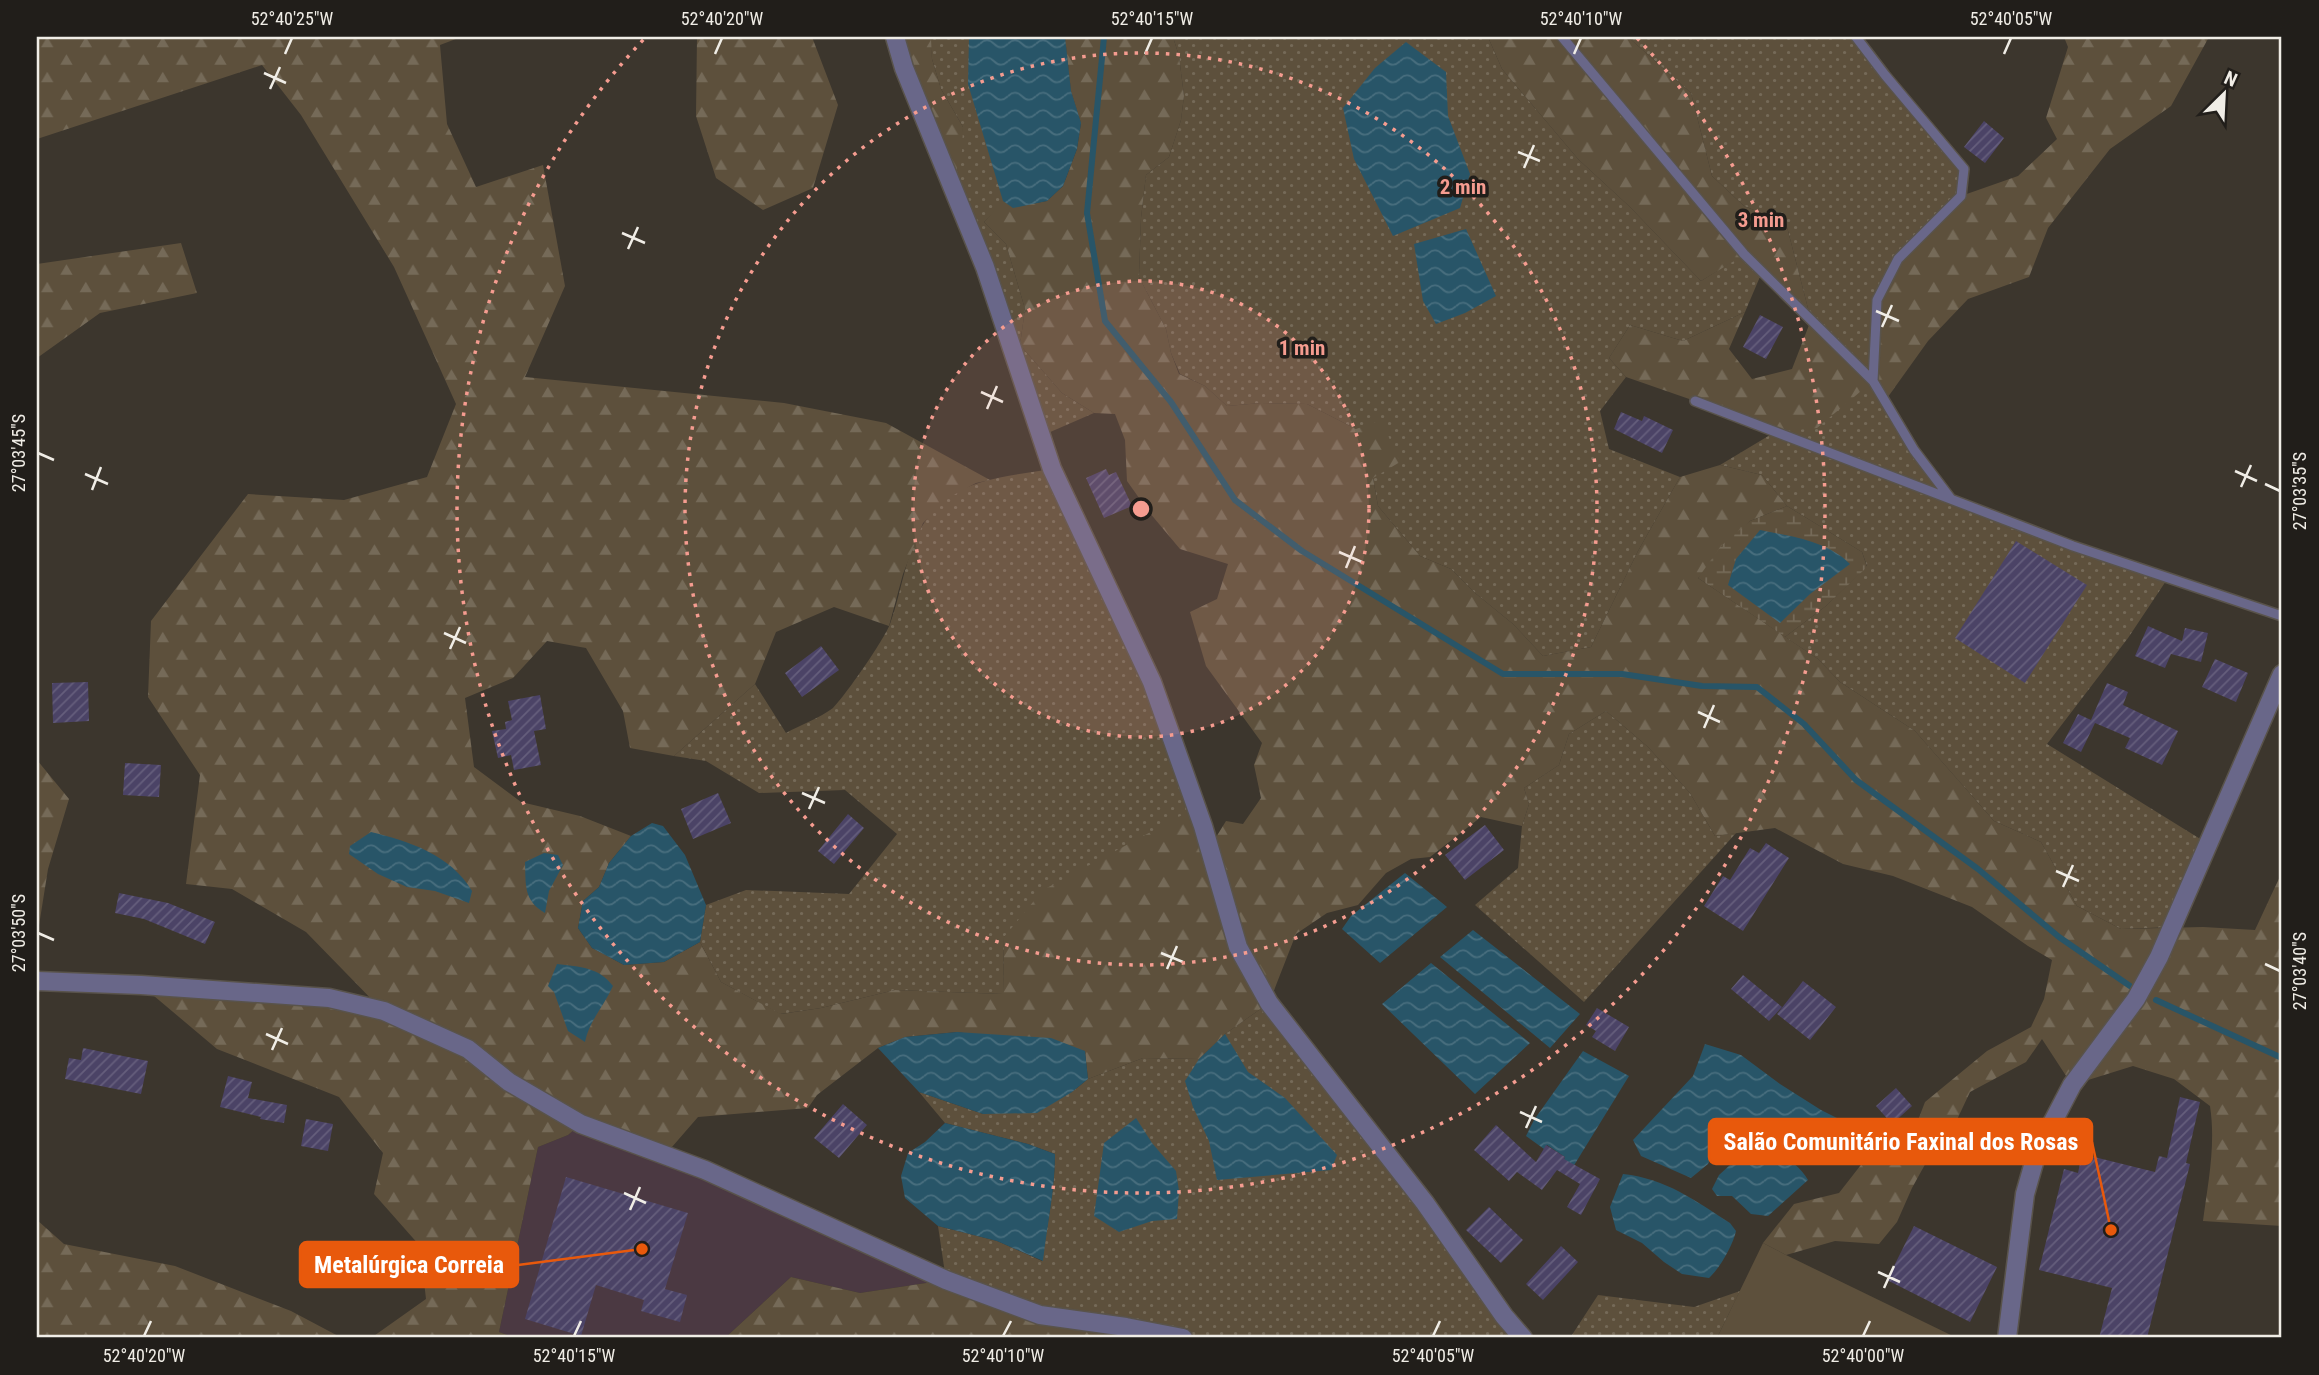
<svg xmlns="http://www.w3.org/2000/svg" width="2319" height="1375" viewBox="0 0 2319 1375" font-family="'Roboto Condensed',sans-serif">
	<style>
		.industrial { fill: #4b3942 }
		.grass { fill: url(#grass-dots) }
		.forest { fill: url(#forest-firs) }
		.wetland { fill: url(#wetland-marsh) }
		.garden { fill: #5d503c }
		.water { fill: url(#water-waves) }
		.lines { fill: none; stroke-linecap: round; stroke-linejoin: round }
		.stream { stroke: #285568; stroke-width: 6 }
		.building { fill: url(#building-hatch) }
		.service-casing { stroke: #59534b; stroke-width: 12 }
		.minor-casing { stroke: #59534b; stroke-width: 21 }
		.service { stroke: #696789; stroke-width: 9 }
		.minor { stroke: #696789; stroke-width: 18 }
		.ticks { fill: none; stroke: #f0ede6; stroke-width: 2.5 }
		.ring { fill: none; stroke: #f59c90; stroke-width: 3.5; stroke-dasharray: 3.5 7 }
		.centre { fill: #f59c90; stroke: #211e1a; stroke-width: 3.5 }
		.ring-label { font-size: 21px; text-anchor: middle; font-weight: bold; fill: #f59c90; stroke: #211e1a; stroke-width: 7; stroke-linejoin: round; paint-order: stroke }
		.leader { fill: none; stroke: #e8590c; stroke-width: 2.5 }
		.callout-dot { fill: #e8590c; stroke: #211e1a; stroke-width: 2.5 }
		.callout { fill: #e8590c; stroke: #e8590c; stroke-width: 2.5 }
		.callout-label { font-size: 24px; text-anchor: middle; font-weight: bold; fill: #fff }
		.neatline { fill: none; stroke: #f0ede6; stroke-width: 2.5 }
		.ticks-label { font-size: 18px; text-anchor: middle; fill: #f0ede6 }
	</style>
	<defs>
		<pattern id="grass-dots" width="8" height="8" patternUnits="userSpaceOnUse" patternTransform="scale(1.75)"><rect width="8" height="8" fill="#5d503c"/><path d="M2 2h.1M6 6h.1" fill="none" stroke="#756a58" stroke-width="1.8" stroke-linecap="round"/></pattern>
		<pattern id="forest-firs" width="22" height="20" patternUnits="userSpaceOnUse" patternTransform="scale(1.75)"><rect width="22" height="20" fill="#5d503c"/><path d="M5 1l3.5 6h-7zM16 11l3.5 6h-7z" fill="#756a58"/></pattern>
		<pattern id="wetland-marsh" width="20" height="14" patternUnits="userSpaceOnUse" patternTransform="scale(1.75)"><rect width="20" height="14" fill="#5d503c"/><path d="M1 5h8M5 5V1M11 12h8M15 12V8" fill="none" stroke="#756a58"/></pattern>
		<pattern id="water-waves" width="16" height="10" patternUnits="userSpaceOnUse" patternTransform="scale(1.75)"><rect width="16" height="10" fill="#285568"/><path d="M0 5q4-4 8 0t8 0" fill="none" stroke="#486e7e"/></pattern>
		<pattern id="building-hatch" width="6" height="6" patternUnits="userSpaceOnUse" patternTransform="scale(1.75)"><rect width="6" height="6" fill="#4b4366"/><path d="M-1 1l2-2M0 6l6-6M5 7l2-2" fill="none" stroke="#655e7c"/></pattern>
	</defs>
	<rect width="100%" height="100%" fill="#3c362d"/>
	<path class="industrial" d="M 581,1124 L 946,1280 L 860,1293 L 791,1277 L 725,1338 L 516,1338 L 499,1332 L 538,1147 L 568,1135 Z"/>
	<path class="grass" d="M 930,37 L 1065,37 L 1071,91 L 1081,123 L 984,222 L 1006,244 L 1025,309 L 1020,345 L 1062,393 L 1094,413 L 1041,436 L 952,185 L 963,127 L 941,89 L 932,59 Z
		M 1173,37 L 1488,37 L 1502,69 L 1578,159 L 1630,207 L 1701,281 L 1744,254 L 1762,272 L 1745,312 L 1683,341 L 1630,325 L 1609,358 L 1626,377 L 1600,411 L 1609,449 L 1680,477 L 1638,551 L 1591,647 L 1543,656 L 1513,624 L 1475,593 L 1451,569 L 1420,556 L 1378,506 L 1373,478 L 1356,429 L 1307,404 L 1261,403 L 1227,406 L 1205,386 L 1180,374 L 1171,353 L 1166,329 L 1139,277 L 1141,218 L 1146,175 L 1169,157 L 1181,120 L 1184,96 L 1179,56 Z
		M 1628,37 L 1856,37 L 1964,169 L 1961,196 L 1873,381 L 1952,500 L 2168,578 L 2128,638 L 2047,744 L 2210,845 L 2173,927 L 2121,929 L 2077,906 L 2041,842 L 1994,821 L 1915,731 L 1840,682 L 1818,659 L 1785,637 L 1826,606 L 1867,566 L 1862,552 L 1787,506 L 1762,475 L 1720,465 L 1775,432 L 1811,320 L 1786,223 L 1744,206 L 1712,176 L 1691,93 Z
		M 1052,469 L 1197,807 L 1004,937 L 1003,994 L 895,990 L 821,1008 L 780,1014 L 721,982 L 700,942 L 706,905 L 746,890 L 849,894 L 897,834 L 845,790 L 759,793 L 706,761 L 674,756 L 755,684 L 786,733 C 800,725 820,718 833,708 C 845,696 884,640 890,624 C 906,581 907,524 950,496 C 980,477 1017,475 1052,469 Z
		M 1606,711 L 1648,747 L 1690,793 L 1715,836 L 1736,833 L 1584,1002 L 1475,905 L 1518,868 L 1522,826 L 1529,804 L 1524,788 L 1559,765 L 1569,734 Z
		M 1269,1003 L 1523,1338 L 1183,1338 L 1040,1315 L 946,1280 L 938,1226 L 997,1241 L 1042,1261 C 1047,1225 1055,1190 1055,1154 L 1028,1144 L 945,1123 L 919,1092 L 983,1114 L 1072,1092 L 1088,1079 L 1143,1058 L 1199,1059 L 1225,1034 Z
		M 1740,1291 L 1717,1338 L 1570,1338 L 1598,1295 L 1694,1307 Z"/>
	<path class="forest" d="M 37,37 L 461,37 L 440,45 L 447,124 L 476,187 L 543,165 L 565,286 L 525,377 L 784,403 L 886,423 L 990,480 L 976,483 L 948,498 L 923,523 L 903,574 L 889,626 L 834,607 L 776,632 L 755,684 L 674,756 L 630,748 L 623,711 L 586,648 L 547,641 L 513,678 L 465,698 L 474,767 L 521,802 L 580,816 L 631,836 L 609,863 L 599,887 L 583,901 L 578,928 L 592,948 L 624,965 L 664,962 L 700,942 L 721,982 L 781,1014 L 821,1008 L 895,990 L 1003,994 L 1004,937 L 1043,890 L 1197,807 L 1210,847 L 1226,821 L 1243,824 L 1261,798 L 1254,765 L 1262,743 L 1206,666 L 1190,612 L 1217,599 L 1228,564 L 1180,549 L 1149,512 L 1127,481 L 1125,440 L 1115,414 L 1094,413 L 1062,393 L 1020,345 L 1025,309 L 1006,244 L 984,222 L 1003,201 L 1014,207 L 1047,201 L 1063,186 L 1077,149 L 1081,123 L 1071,91 L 1065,37 L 1173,37 L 1179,56 L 1184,96 L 1181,120 L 1169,157 L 1146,175 L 1141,218 L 1139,277 L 1166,329 L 1171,353 L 1179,374 L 1205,386 L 1227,406 L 1261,403 L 1307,404 L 1356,429 L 1381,420 L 1400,462 L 1373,478 L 1378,506 L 1420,556 L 1451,569 L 1475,593 L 1513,624 L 1543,656 L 1591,647 L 1638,551 L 1680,477 L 1720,465 L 1762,475 L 1787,506 L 1750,521 L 1698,578 L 1818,659 L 1840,682 L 1915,731 L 1994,821 L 2041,842 L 2077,906 L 2121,929 L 2203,927 L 2255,930 L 2282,872 L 2282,1226 L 2203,1221 C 2208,1183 2216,1145 2210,1106 L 2174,1079 L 2133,1066 L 2072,1085 L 2042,1039 L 2026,1062 L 1970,1092 L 1954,1126 L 1933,1150 L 1912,1188 L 1897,1222 L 1879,1244 L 1835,1241 L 1786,1255 L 1763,1243 L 1794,1204 L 1839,1193 L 1892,1125 L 1915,1128 L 1925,1102 L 1987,1051 L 2031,1027 L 2044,999 L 2052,960 L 2028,946 L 1972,907 L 1893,876 L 1843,864 L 1775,828 L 1715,836 L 1690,793 L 1648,747 L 1606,711 L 1569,734 L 1559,765 L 1524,788 L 1529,804 L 1522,826 L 1481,817 L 1430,857 L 1411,859 L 1386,873 L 1358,905 L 1327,913 L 1296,934 L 1269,1003 L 1225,1034 L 1199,1059 L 1143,1058 L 1088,1079 L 1085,1051 L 957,1032 L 905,1037 L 878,1048 L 817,1095 L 808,1108 L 698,1117 L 665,1155 L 581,1124 L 568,1135 L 538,1147 L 499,1332 L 516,1338 L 371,1338 L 426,1299 L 420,1246 L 374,1194 L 383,1153 L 339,1097 L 217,1049 L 141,985 L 382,1010 L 306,932 L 232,889 L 186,884 L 200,775 L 148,697 L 151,621 L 248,494 L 344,500 L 427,477 L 456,404 L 394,267 L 301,115 L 262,65 L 37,139 Z
		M 697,37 L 812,37 L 838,105 L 813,188 L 763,210 L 716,178 L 696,116 Z
		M 895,37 L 930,37 L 931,39 L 932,59 L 941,89 L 963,127 L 962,151 L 952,185 Z
		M 1488,37 L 1628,37 L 1691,93 L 1712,176 L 1744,206 L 1786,223 L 1811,320 L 1873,380 L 1877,300 L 1898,259 L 1961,196 L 2018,176 L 2057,139 L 2046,118 L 2068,47 L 2064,37 L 2209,37 L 2171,106 L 2110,149 L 2048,228 L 2029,277 L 1968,299 L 1928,341 L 1885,401 L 1873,381 L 1817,428 L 1775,432 L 1695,401 L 1626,377 L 1609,358 L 1630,325 L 1683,341 L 1745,312 L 1729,349 L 1752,379 L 1792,369 L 1811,320 L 1744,255 L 1701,281 L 1630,207 L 1578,159 L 1502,69 Z
		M 181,243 L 197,293 L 100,313 L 37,358 L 37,264 Z
		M 37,760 L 69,799 L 48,869 L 37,938 Z
		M 37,1220 L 64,1244 L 175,1266 L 291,1311 L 342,1338 L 37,1338 Z
		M 791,1277 L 860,1293 L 946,1280 L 1040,1315 L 1183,1338 L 725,1338 Z"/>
	<path class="wetland" d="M 1787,506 L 1862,552 L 1867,567 L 1826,606 L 1785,637 L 1698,578 L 1721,546 L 1750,521 Z"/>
	<path class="garden" d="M 1763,1243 L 1786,1255 L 1957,1338 L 1717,1338 Z"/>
	<path class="water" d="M 969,37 L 1065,37 L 1071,91 L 1081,123 L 1077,149 L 1063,186 L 1047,201 L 1013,208 L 1003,201 L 968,84 Z
		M 1406,42 L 1446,72 L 1448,116 L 1470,174 L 1460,208 L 1393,236 L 1354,159 L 1343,108 L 1375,68 Z
		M 1466,229 L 1496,296 L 1465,313 L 1436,324 L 1423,301 L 1414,244 Z
		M 1760,530 C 1790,536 1828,541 1850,564 L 1810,594 L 1780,623 L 1728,585 L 1736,559 Z
		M 652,823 L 663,826 L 685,855 L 706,905 L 700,942 L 664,962 L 624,965 L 592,948 L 578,928 L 583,901 L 599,887 L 609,863 L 631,836 Z
		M 371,832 C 409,841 451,855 472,891 L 469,903 L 435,891 L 407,887 L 378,874 L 349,854 L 350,846 Z
		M 544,853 L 558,855 L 563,865 L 549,891 L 545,913 C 523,900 526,885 525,862 Z
		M 1405,873 L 1447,907 L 1380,963 L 1342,929 L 1351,916 Z
		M 1473,930 L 1580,1014 L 1550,1048 L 1440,957 Z
		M 1431,963 L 1530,1043 L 1475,1094 L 1382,1004 Z
		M 557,964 C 580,967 599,967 613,986 C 604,1006 589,1021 585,1042 L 568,1031 L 554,992 L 548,986 Z
		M 957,1032 L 1051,1038 L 1085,1051 L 1088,1079 L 1072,1092 L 1037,1113 L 983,1114 L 919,1092 L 878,1048 L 905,1037 Z
		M 1225,1034 L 1248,1072 L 1285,1098 L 1337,1155 L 1331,1170 L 1217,1180 L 1209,1141 L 1193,1107 L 1185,1081 L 1199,1059 Z
		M 1705,1044 L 1741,1055 L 1780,1084 L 1821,1110 L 1841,1120 L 1853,1129 L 1858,1141 C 1823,1171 1815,1161 1780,1140 C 1767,1132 1752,1128 1738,1124 L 1727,1131 L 1715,1146 L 1708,1164 L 1691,1178 L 1641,1156 L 1633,1140 L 1693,1076 Z
		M 1583,1051 L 1629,1076 L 1573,1167 L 1563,1161 L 1565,1157 L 1547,1145 L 1544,1149 L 1526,1136 L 1534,1120 Z
		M 1136,1118 L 1152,1143 L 1176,1171 L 1179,1191 L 1177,1219 L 1152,1221 L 1119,1232 L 1094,1216 L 1104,1143 Z
		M 945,1123 L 1028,1144 L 1055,1154 C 1055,1190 1047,1225 1043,1261 L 997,1241 L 938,1226 L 905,1198 L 901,1176 L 908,1153 L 925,1142 Z
		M 1740,1144 C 1767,1148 1794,1156 1808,1180 L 1768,1216 L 1751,1214 L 1732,1196 L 1717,1196 L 1712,1189 L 1719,1175 L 1730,1165 Z
		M 1623,1174 C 1667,1179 1694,1200 1730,1223 L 1736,1231 C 1733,1245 1720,1268 1709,1278 L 1682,1274 L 1664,1262 L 1642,1243 L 1616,1230 L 1610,1207 Z"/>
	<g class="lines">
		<path class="stream" d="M 1104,37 L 1087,213 L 1105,321 L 1171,402 L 1235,500 L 1302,551 L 1503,674 L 1622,674 L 1702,686 L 1757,687 L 1804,724 L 1856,780 L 1978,869 L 2059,937 L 2130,986
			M 2156,1000 L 2282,1058"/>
	</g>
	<path class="building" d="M 1984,121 L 2004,138 L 1985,163 L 1964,147 Z
		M 1760,315 L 1783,327 L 1766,359 L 1743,347 Z
		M 1621,412 L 1642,421 L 1644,416 L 1673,430 L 1662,453 L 1614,429 Z
		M 1106,469 L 1109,475 L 1116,472 L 1132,506 L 1104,518 L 1086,478 Z
		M 2016,541 L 2087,585 L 2025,683 L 1955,638 Z
		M 2148,626 L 2182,641 L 2185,628 L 2208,633 L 2201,662 L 2171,654 L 2165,668 L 2135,656 Z
		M 821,646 L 839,670 L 802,697 L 785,673 Z
		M 2215,659 L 2248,673 L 2236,702 L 2202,687 Z
		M 88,682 L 89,721 L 53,723 L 52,683 Z
		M 2107,683 L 2128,692 L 2123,705 L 2178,731 L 2162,765 L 2125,748 L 2130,738 L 2095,723 L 2081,752 L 2063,743 L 2078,714 L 2091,720 Z
		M 540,695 L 546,729 L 534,731 L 541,765 L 514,770 L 511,755 L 498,758 L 492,731 L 506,729 L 505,722 L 512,720 L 508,701 Z
		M 125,763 L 161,765 L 159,797 L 123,795 Z
		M 718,793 L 731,823 L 693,839 L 681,809 Z
		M 848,814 L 864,828 L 834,864 L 818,851 Z
		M 1485,825 L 1504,850 L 1465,880 L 1445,855 Z
		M 1766,843 L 1789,858 L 1743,931 L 1704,906 L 1723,876 L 1730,880 L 1750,848 L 1759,853 Z
		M 119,893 L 168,903 L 215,922 L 205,944 L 144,919 L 115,913 Z
		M 1743,975 L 1782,1007 L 1769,1021 L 1731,989 Z
		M 1803,981 L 1836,1007 L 1810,1040 L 1777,1014 Z
		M 1597,1008 L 1629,1027 L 1615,1051 L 1592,1037 L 1596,1031 L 1586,1025 Z
		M 83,1048 L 148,1061 L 141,1094 L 65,1079 L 69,1058 L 81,1060 Z
		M 228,1076 L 252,1082 L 248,1098 L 287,1105 L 284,1123 L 260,1119 L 261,1117 L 220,1107 Z
		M 1896,1088 L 1912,1106 L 1892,1124 L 1876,1106 Z
		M 2180,1097 L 2200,1102 L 2186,1163 L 2190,1164 L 2147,1338 L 2099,1338 L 2112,1288 L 2039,1270 L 2064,1169 L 2078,1173 L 2082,1154 L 2155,1172 L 2159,1156 L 2167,1158 Z
		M 843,1104 L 867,1125 L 839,1158 L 814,1138 Z
		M 306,1119 L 333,1124 L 328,1151 L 301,1146 Z
		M 1496,1125 L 1536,1162 L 1546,1145 L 1565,1157 L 1564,1159 L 1600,1179 L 1581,1215 L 1567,1207 L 1580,1184 L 1557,1170 L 1542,1190 L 1517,1172 L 1509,1181 L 1474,1150 Z
		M 566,1177 L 688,1213 L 665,1289 L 687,1295 L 680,1322 L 641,1311 L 644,1300 L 596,1285 L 581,1336 L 525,1319 Z
		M 1489,1207 L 1523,1240 L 1501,1263 L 1466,1230 Z
		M 1914,1226 L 1997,1267 L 1970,1322 L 1887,1280 Z
		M 1561,1246 L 1578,1262 L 1543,1300 L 1526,1284 Z"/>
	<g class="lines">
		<g class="service-casing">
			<path id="service" d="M 1562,37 L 1744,254 L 1873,381 L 1914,450 L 1951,499
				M 1856,37 L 1885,75 L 1964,169 L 1961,196 L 1898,259 L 1877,300 L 1873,381
				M 1695,401 L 2073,546 L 2282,616"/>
		</g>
		<g class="minor-casing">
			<path id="minor" d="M 895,37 L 904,68 L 985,267 L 1052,469 L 1152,682 L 1203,826 L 1238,947 L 1269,1003 L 1425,1203 L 1504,1316 L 1523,1338
				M 37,981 L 141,985 L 329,998 L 384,1011 L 468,1049 L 509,1082 L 581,1124 L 705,1170 L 946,1280 L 1040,1315 L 1126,1327 L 1183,1338
				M 2007,1338 L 2025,1194 L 2037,1152 L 2072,1085 L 2136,999 L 2159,957 L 2282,674"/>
		</g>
		<use href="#service" class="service"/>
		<use href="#minor" class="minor"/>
	</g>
	<path class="ticks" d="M 285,54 L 292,38M 715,54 L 722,38M 1145,54 L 1152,38M 1574,54 L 1581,38M 2004,54 L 2011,38M 264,73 L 286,83M 270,89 L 280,67M 1518,152 L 1540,161M 1524,168 L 1534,145M 622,233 L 645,243M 628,249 L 638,227M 1876,311 L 1899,321M 1882,327 L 1892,305M 981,392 L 1003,402M 987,409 L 997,386M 38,453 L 54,460M 2235,471 L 2257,481M 85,474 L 108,484M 2265,484 L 2280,491M 2241,487 L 2251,465M 92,490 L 101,467M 1339,552 L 1362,562M 1346,568 L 1355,546M 444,633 L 466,643M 450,649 L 460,627M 1698,712 L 1720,722M 1704,728 L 1714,705M 802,793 L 825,803M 809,809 L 819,787M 2056,871 L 2079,881M 2063,887 L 2073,865M 38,933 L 54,940M 1161,953 L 1183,962M 2265,964 L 2280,971M 1167,969 L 1177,946M 266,1034 L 288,1044M 272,1050 L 282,1028M 1520,1112 L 1542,1122M 1526,1128 L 1536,1106M 624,1193 L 646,1203M 630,1210 L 640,1187M 1878,1272 L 1900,1282M 1884,1288 L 1894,1266M 144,1336 L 151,1321M 574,1336 L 581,1321M 1003,1336 L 1011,1321M 1433,1336 L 1440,1321M 1863,1336 L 1870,1321"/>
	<circle cx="1141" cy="509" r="228" fill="#f59c90" fill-opacity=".12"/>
	<g class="ring">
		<circle cx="1141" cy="509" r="228"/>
		<circle cx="1141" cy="509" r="456"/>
		<path d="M1637 38A684 684 0 1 1 645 38"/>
	</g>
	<circle cx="1141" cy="509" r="10" class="centre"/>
	<g class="ring-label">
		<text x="1463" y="194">2 min</text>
		<text x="1761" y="227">3 min</text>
		<text x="1302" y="355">1 min</text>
	</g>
	<path class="leader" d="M2111 1230L2092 1142M642 1249L518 1265"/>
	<g class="callout-dot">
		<circle cx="2111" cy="1230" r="7"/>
		<circle cx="642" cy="1249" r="7"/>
	</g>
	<g class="callout">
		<rect x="1709" y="1119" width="383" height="45" rx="7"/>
		<rect x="300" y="1242" width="218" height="45" rx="7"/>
	</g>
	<g class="callout-label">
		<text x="1901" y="1150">Salão Comunitário Faxinal dos Rosas</text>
		<text x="409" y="1273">Metalúrgica Correia</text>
	</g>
	<rect width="2319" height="1375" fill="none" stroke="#211e1a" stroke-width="77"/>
	<g transform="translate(2224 94) rotate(24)" stroke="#211e1a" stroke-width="5" paint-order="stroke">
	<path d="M0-5L12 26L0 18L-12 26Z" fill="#f0ede6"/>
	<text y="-10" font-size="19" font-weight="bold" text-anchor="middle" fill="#f0ede6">N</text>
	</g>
	<rect x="38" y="38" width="2242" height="1298" class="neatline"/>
	<g class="ticks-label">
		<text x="292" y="25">52°40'25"W</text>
		<text x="722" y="25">52°40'20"W</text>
		<text x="1152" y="25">52°40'15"W</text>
		<text x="1581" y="25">52°40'10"W</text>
		<text x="2011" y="25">52°40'05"W</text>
		<text transform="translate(19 453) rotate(-90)" y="6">27°03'45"S</text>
		<text transform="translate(2300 491) rotate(-90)" y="6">27°03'35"S</text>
		<text transform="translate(19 933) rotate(-90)" y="6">27°03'50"S</text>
		<text transform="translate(2300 971) rotate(-90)" y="6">27°03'40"S</text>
		<text x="144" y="1362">52°40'20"W</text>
		<text x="574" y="1362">52°40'15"W</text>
		<text x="1003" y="1362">52°40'10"W</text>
		<text x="1433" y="1362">52°40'05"W</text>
		<text x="1863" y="1362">52°40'00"W</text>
	</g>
</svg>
